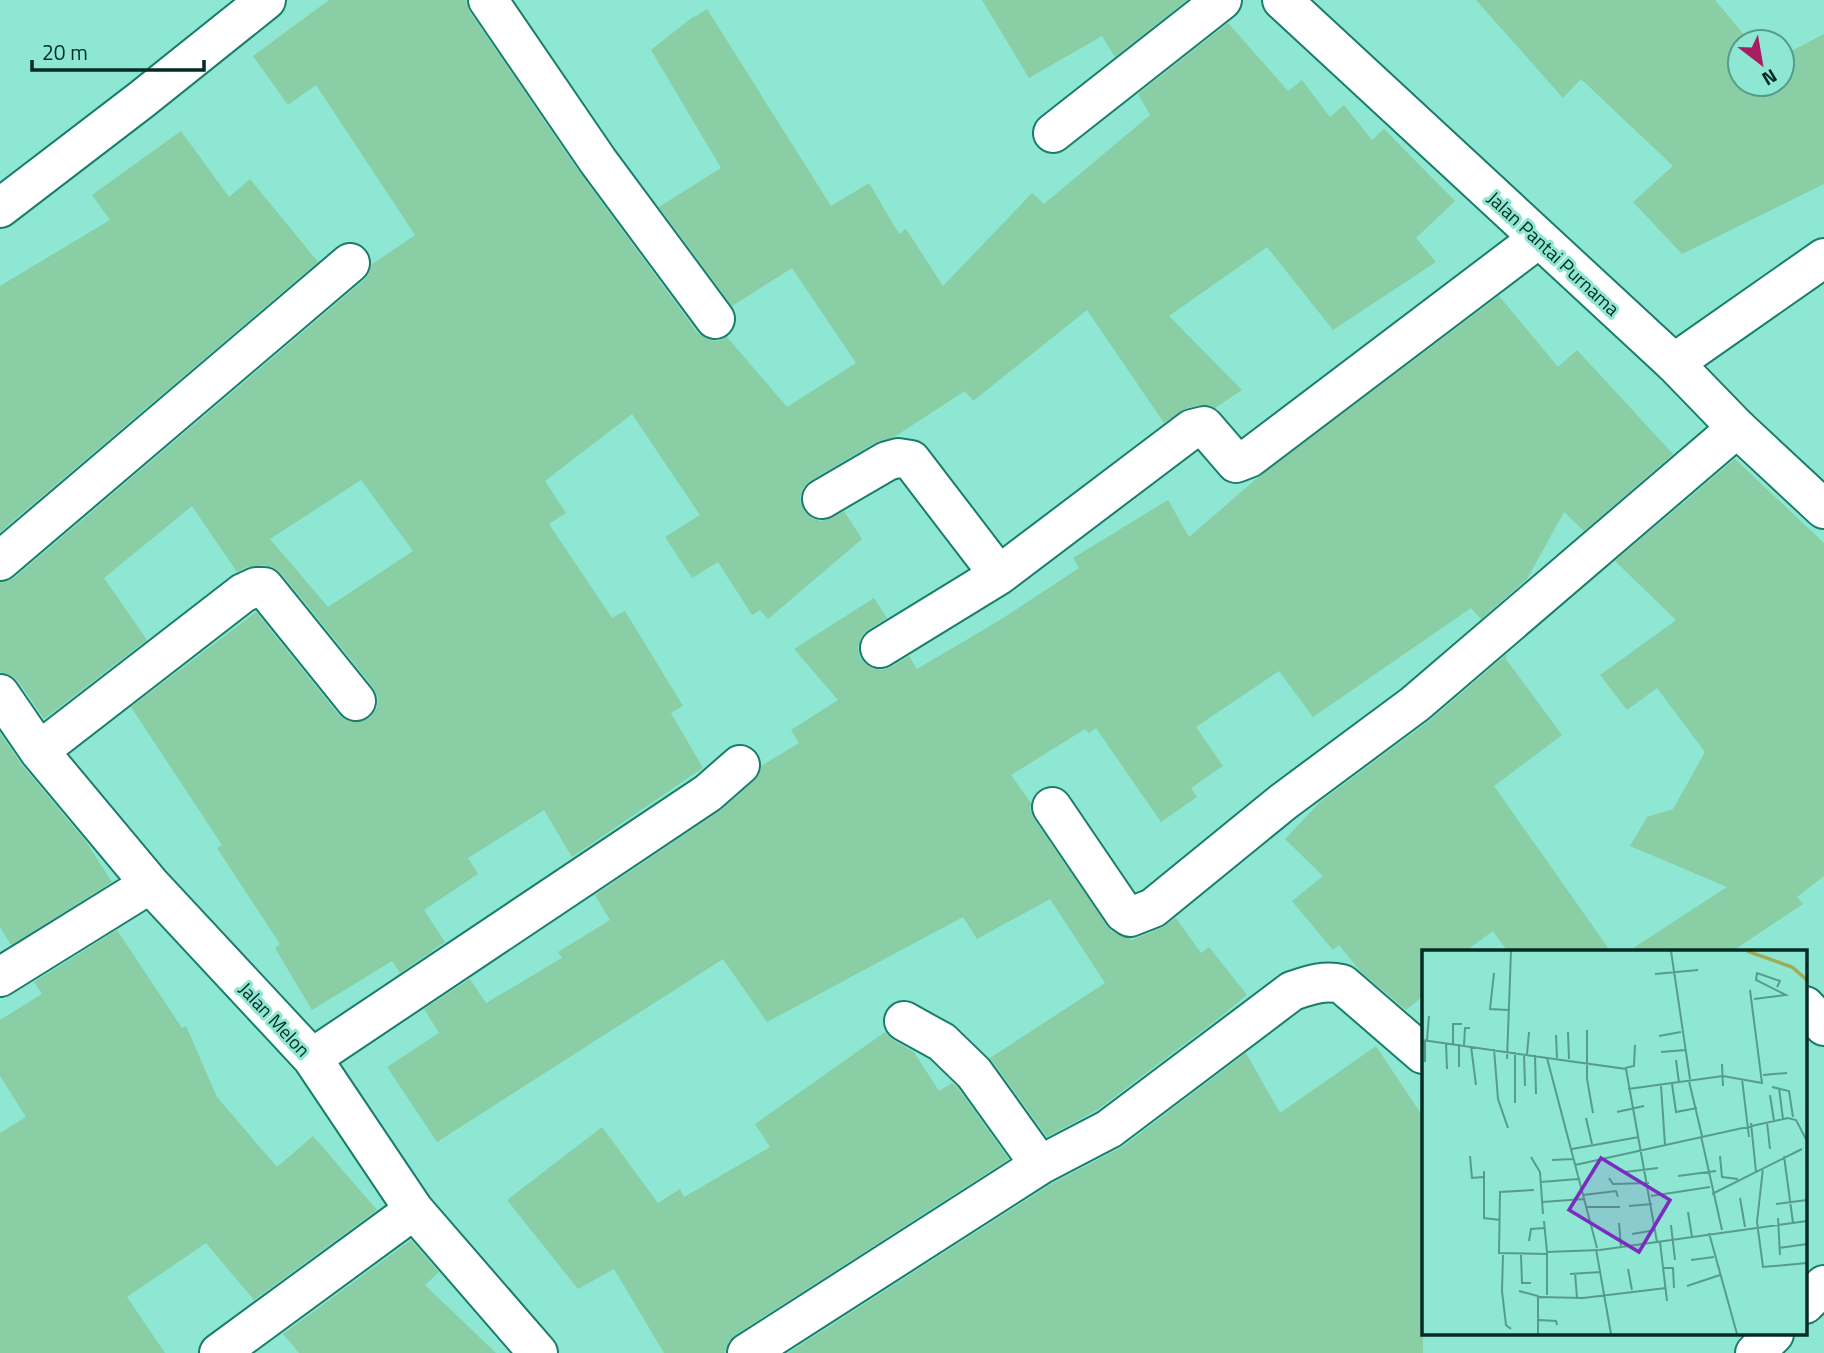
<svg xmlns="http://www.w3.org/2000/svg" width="1824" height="1353" viewBox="0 0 1824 1353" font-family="'Titillium Web',sans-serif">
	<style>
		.building { fill: #89cea5; fill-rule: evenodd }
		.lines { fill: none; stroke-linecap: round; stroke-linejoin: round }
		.street-casing { stroke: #197d6b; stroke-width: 42 }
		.secondary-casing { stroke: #197d6b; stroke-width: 42 }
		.street { stroke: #fff; stroke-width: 38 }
		.secondary { stroke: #fff; stroke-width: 38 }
		.labels { text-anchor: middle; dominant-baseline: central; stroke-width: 6; stroke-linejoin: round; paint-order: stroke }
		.street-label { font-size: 19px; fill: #032c24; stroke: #8ee7d2 }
		.inset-river { fill: none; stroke: #9eac54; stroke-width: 3.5 }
		.inset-road { fill: none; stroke: #569c8c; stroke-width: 2 }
		.view { fill: #7b2cbf; fill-opacity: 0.15; stroke: #7b2cbf; stroke-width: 3.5 }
		.inset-edge { fill: none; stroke: #032c24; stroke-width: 3.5 }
	</style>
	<rect width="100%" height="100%" fill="#8ee7d2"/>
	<path class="building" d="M 329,0 L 466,0 L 470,12 L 580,173 L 697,332 L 707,339 L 717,341 L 727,337 L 787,407 L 856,363 L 792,268 L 732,306 L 659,207 L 721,168 L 651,50 L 694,16 L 695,17 L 707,9 L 831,206 L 869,183 L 899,234 L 906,229 L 943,286 L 1032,193 L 1044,204 L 1150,115 L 1138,94 L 1228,23 L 1288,91 L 1302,80 L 1330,117 L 1344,105 L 1372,140 L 1384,129 L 1455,201 L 1416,238 L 1436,262 L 1333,330 L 1267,247 L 1169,316 L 1242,390 L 1215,408 L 1210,405 L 1199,405 L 1187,408 L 1164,423 L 1087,310 L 973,401 L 965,391 L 894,437 L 876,442 L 810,481 L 803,488 L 800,498 L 804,511 L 811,518 L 821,521 L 832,518 L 844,511 L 862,539 L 768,619 L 760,610 L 752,615 L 718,562 L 692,578 L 665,537 L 700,515 L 632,414 L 545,481 L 566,513 L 549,524 L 612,618 L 625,611 L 683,706 L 671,713 L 703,768 L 572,857 L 544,810 L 468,858 L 478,874 L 424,910 L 445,942 L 400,973 L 392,961 L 312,1010 L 275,948 L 280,944 L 217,848 L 222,845 L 131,707 L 256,612 L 339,715 L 348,721 L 360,722 L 370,718 L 377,708 L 378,698 L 373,687 L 281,573 L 273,567 L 264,565 L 247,567 L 237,572 L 192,506 L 104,578 L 147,640 L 44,719 L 18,681 L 10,675 L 0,672 L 0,582 L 14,578 L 364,280 L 370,271 L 371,265 L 415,235 L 316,85 L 288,105 L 253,56 ZM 361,480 L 413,551 L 328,607 L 270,539 Z
		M 982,0 L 1187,0 L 1115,57 L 1102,36 L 1029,78 Z
		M 1476,0 L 1715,0 L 1750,42 L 1740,42 L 1740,84 L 1782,84 L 1782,56 L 1824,34 L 1824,184 L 1682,254 L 1633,202 L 1673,166 L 1581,79 L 1563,98 Z
		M 181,131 L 229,197 L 250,179 L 318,262 L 0,532 L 0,286 L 110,220 L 92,195 Z
		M 1499,296 L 1558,367 L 1577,350 L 1673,454 L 1584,531 L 1564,512 L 1527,579 L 1481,619 L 1471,608 L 1313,717 L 1279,671 L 1196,727 L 1223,766 L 1191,788 L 1197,797 L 1161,822 L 1096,728 L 1089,733 L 1085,729 L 1011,775 L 1031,803 L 1030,809 L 1034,819 L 1111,931 L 1132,940 L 1161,928 L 1176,918 L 1201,953 L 1209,947 L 1247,995 L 1219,1018 L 1097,1110 L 1047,1137 L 990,1058 L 1105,983 L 1050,899 L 977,939 L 963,917 L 767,1022 L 723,959 L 437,1142 L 387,1067 L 439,1033 L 424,1009 L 470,979 L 486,1003 L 562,958 L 558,952 L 610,920 L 595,895 L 720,811 L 754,781 L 760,773 L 761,766 L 799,743 L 791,730 L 838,700 L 794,649 L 874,598 L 887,618 L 869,629 L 861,637 L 858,648 L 861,659 L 870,667 L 881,670 L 891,667 L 909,656 L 917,669 L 1000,620 L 1079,568 L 1073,558 L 1168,500 L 1189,537 L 1256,479 Z
		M 1735,459 L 1824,543 L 1824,876 L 1797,897 L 1803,904 L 1731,952 L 1627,952 L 1727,887 L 1630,846 L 1647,817 L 1673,809 L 1705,752 L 1657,688 L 1627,710 L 1600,675 L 1676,620 L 1615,561 Z
		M 1507,654 L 1506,659 L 1562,735 L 1494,786 L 1611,952 L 1508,952 L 1493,931 L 1464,952 L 1423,952 L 1423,996 L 1406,1010 L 1360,971 L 1339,945 L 1333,950 L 1292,901 L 1323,876 L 1285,839 L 1320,802 L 1429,721 Z
		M 0,733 L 22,765 L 87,843 L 112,882 L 11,945 L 0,927 Z
		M 117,930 L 182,1028 L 186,1026 L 217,1097 L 277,1167 L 313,1136 L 377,1210 L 254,1300 L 206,1243 L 127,1297 L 165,1353 L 0,1353 L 0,1133 L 26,1117 L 0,1076 L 0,1020 L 42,994 L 34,982 Z
		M 885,1032 L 893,1040 L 914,1052 L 939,1091 L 952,1083 L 957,1087 L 1009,1159 L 735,1335 L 728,1342 L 725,1353 L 664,1353 L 614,1269 L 578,1289 L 507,1200 L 602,1127 L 658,1203 L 680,1189 L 684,1197 L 770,1147 L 755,1124 Z
		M 1376,1046 L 1423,1117 L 1423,1353 L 788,1353 L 1051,1184 L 1122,1147 L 1246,1053 L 1280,1113 Z
		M 411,1240 L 439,1272 L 425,1285 L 496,1353 L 299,1353 L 283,1334 Z"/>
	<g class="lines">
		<g class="street-casing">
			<path id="street" d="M 488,0 L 598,161 L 715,319
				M 1053,133 L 1222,0
				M 1674,363 L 1824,258
				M 822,499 L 887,461 L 898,458 L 911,460 L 999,575
				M 0,561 L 350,263
				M 880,648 L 999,575 L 1192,429 L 1204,426 L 1236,463 L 1249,458 L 1538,239
				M 0,694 L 39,751 L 150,884 L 312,1058 L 414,1210 L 538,1353
				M 39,751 L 243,593 L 256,587 L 264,587 L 356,701
				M 1052,807 L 1124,913 L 1130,917 L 1153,908 L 1283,802 L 1415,704 L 1737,428
				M 0,977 L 150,884
				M 1805,1006 L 1824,1026
				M 904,1021 L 942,1042 L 974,1073 L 1040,1165
				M 312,1058 L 708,793 L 740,765
				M 219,1353 L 414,1210
				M 747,1353 L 1040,1165 L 1109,1129 L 1292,991 C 1310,985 1323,980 1342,984 L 1423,1054"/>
		</g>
		<g class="secondary-casing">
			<path id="secondary" d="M 1282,0 L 1674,363 L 1737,428 L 1824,509
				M 0,208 L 141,100 L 266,0
				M 1805,1304 L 1824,1285
				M 1755,1353 L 1774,1334"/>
		</g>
		<use href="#street" class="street"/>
		<use href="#secondary" class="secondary"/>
	</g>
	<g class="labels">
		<g class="street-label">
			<text transform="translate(1554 253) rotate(43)">Jalan Pantai Purnama</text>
			<text transform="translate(275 1019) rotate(47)">Jalan Melon</text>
		</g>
	</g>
	<g transform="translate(1422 950)">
		<rect width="385" height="385" fill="#8ee7d2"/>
		<path class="inset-river" d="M 325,1 L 370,17 L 385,30"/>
		<path class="inset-road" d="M 249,1 L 268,129M 72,23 L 68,59 L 86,60M 233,24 L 276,20M 332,49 L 364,45 L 334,30 L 335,23 L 358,31 L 355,37M 165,80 L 165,129 L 171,163M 146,82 L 147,109M 134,85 L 135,108M 237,86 L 259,82M 0,90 L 125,108 L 175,298M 3,90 L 3,112M 5,90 L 7,66M 24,93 L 25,119M 31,94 L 31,74 L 40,74M 37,94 L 37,117M 42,95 L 43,78 L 48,78M 49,96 L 54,135M 72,99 L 76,149 L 86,178M 93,102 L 93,153M 239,102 L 263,100M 102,104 L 103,136M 105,104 L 107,82M 113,105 L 114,144M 125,108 L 204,119 L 235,292M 85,109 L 89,1M 254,110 L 257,133M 300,114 L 301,136M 203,118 L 212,116 L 213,95M 341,125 L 365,123M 320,129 L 327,187M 267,131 L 280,186M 250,134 L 254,162 L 275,158M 239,136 L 243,195M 350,137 L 367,141 L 371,167M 357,138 L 361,169M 206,139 L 301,126 L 340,133 L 328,40M 348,145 L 352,171M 195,162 L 222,156M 164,168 L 170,194M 345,172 L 348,199M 329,173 L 334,222M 279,186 L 300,280M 150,199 L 217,187M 48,206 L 50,228 L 61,227M 298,206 L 300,227 L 316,229M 362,206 L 371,273M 109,207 L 118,222 L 121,264M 130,210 L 152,209M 153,215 L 366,168 L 374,170 L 385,191M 341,218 L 335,272 L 341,317 L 385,313M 62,221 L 62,268 L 78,270M 203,222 L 236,218M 256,226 L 294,221M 187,228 L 191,234 L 227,233M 119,232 L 156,229M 112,240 L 78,242 L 77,303 L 125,304M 290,244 L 380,199M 161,245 L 194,241 L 196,247M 229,246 L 288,237M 318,248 L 323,277M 120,252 L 162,249M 354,254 L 385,250M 207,256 L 230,254M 164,257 L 198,257M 266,262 L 270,287M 356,268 L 358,305M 122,271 L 125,302 L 178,300 L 385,271M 197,273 L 199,297M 249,275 L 253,310M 287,283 L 315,384M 210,284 L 234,280M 107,291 L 109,279 L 123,278M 238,292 L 245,351M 357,298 L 385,294M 174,299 L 189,384M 125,303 L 125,345M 81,305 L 80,341 L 84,375 L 89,379M 99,305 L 100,333 L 109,333M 269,310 L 292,307M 242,318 L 251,318 L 252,338M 206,319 L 210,340M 153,323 L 155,348M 148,324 L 179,322M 265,336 L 298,325M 97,341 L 116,346 L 116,384M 117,347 L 161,348 L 244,338M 117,370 L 134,371 L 135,375"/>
		<path class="view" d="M 179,208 L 248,250 L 217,302 L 147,260 Z"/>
		<rect width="385" height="385" class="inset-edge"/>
	</g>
	<g transform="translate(1761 63) rotate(149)"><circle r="33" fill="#8ee7d2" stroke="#569c8c" stroke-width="2"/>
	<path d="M0-5L12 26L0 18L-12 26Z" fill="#a81d61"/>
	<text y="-10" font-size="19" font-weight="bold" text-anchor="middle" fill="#032c24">N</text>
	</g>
	<path d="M32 60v10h172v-10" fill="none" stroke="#032c24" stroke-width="3.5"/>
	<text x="42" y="60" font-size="21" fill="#032c24" stroke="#8ee7d2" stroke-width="5" paint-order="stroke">20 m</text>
</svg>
